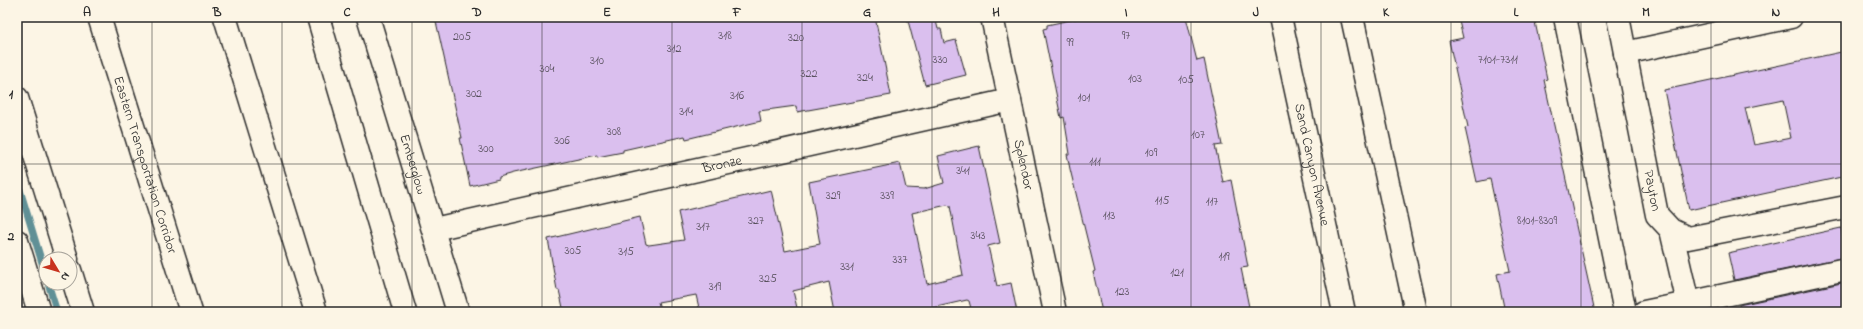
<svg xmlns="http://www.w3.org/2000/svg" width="1863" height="329" viewBox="0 0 1863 329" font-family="'Indie Flower',sans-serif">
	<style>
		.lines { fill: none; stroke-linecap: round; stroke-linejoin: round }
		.stream { stroke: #609096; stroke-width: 7 }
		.building { fill: #dabfee; stroke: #2b2b2b; fill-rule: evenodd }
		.minor-casing { stroke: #2b2b2b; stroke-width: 25 }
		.major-casing { stroke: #2b2b2b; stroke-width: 25 }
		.highway-casing { stroke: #2b2b2b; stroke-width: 25 }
		.minor { stroke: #fcf5e5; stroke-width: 22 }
		.major { stroke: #fcf5e5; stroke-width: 22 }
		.highway { stroke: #fcf5e5; stroke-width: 22 }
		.grid { fill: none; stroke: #2b2b2b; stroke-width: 1; stroke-opacity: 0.55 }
		.labels { text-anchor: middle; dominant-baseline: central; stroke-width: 4; stroke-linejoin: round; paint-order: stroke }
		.number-label { font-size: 12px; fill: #57505c }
		.street-label { font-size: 14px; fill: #2b2b2b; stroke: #fcf5e5 }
		.neatline { fill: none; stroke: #2b2b2b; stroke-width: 1.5 }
		.grid-label { font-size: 13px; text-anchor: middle; font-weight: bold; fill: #2b2b2b }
	</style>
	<rect width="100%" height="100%" fill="#fcf5e5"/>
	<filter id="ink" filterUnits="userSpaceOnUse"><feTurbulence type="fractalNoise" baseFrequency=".025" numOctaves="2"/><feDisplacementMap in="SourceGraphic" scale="8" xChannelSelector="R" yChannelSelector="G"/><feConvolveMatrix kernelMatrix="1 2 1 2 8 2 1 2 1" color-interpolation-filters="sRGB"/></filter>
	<g filter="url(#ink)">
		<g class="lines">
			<path class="stream" d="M 17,180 L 46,276
				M 48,283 L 57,312"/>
		</g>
		<path class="building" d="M 435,17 L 875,17 L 891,95 L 797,112 L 796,106 L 759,111 L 761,121 L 686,139 L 685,136 L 623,150 L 623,152 L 597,157 L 597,155 L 513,173 L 499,177 L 499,179 L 470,186 L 460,138 L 462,138 Z
			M 907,17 L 935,17 L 938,29 L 941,29 L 944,43 L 956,40 L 966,75 L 925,85 Z
			M 1084,17 L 1186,17 L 1197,61 L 1204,59 L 1222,145 L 1215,146 L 1223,182 L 1231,180 L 1248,267 L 1241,268 L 1250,312 L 1102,312 L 1093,272 L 1095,271 L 1070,169 L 1067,154 L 1070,154 L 1064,117 L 1061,118 L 1043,29 L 1047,28 L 1047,25 Z
			M 1458,17 L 1534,17 L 1547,79 L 1544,80 L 1595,312 L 1505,312 L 1497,274 L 1510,271 L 1490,179 L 1477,182 L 1465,128 L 1468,127 L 1449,41 L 1463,38 Z
			M 1846,51 L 1846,176 L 1689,210 L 1664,90 ZM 1783,100 L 1791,138 L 1754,145 L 1745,108 Z
			M 979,146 L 1000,243 L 988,246 L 997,286 L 1011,283 L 1017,312 L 972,312 L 969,301 L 967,300 L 932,308 L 933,312 L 835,312 L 829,282 L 793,291 L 798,312 L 700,312 L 696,295 L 658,302 L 661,312 L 564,312 L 559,290 L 557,290 L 548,239 L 640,217 L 646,244 L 649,245 L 684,240 L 678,212 L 771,190 L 785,251 L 820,244 L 809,182 L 900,163 L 906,188 L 924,189 L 944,183 L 938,156 ZM 947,205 L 950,206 L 963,275 L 927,284 L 912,213 Z
			M 1841,228 L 1846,257 L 1734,280 L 1728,253 Z
			M 1846,282 L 1846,312 L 1740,312 L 1739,305 Z"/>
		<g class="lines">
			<g class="minor-casing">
				<g id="minor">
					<path d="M 318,17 L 405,312"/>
					<path id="s1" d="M 368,17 L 458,312"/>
					<path id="s2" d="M 992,17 L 1055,312"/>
					<path d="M 1565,17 L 1625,312"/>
					<path id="s3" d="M 1618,17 L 1657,215 L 1671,230 L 1688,238 L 1846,207"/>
					<path d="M 1625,53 L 1791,17"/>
					<path d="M 17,98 L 67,259"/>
					<path id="s4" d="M 434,229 L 1010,100"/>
					<path d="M 1671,230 L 1688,303 L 1846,269"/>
					<path d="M 17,241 L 39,312"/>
					<path d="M 70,270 L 83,312"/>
					<path d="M 1644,312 L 1688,303"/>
				</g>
			</g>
			<g class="major-casing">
				<g id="major">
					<path id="s5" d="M 1280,17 L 1344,312"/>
					<path d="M 1352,17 L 1416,312"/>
				</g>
			</g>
			<g class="highway-casing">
				<g id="highway">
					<path id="s6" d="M 99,17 L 191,312"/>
					<path d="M 225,17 L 316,312"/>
				</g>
			</g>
			<use href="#minor" class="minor"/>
			<use href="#major" class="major"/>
			<use href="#highway" class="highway"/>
		</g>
	</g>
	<path class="grid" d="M 152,17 L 152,312M 282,17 L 282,312M 412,17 L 412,312M 542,17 L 542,312M 672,17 L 672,312M 802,17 L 802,312M 932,17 L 932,312M 1061,17 L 1061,312M 1191,17 L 1191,312M 1321,17 L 1321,312M 1451,17 L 1451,312M 1581,17 L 1581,312M 1711,17 L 1711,312M 17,164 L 1846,164"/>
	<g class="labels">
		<g class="number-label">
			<text x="725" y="36">318</text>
			<text x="1126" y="36">97</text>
			<text x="462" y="37">205</text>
			<text x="796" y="38">320</text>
			<text x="1070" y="43">99</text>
			<text x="674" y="49">312</text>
			<text x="940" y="60">330</text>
			<text x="1498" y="60">7101-7311</text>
			<text x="597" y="61">310</text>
			<text x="547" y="69">304</text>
			<text x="809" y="74">322</text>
			<text x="865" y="78">324</text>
			<text x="1135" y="79">103</text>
			<text x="1186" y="80">105</text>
			<text x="474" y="94">302</text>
			<text x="737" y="96">316</text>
			<text x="1084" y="98">101</text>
			<text x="686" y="112">314</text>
			<text x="614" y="132">308</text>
			<text x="1198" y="135">107</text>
			<text x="562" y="141">306</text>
			<text x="486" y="149">300</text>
			<text x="1151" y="153">109</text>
			<text x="1095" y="162">111</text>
			<text x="963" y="171">341</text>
			<text x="833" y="196">329</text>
			<text x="887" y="196">339</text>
			<text x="1162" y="201">115</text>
			<text x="1212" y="202">117</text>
			<text x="1109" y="216">113</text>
			<text x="756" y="221">327</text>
			<text x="1537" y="221">8101-8309</text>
			<text x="703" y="227">317</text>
			<text x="978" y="236">343</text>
			<text x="573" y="251">305</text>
			<text x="626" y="252">315</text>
			<text x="1224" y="257">119</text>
			<text x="900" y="260">337</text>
			<text x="847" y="267">331</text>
			<text x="1177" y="273">121</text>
			<text x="768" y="279">325</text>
			<text x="715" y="287">319</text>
			<text x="1122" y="292">123</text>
		</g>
		<g class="street-label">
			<text stroke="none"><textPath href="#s6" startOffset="155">Eastern Transportation Corridor</textPath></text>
			<text stroke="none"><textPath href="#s1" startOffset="154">Emberglow</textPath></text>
			<text stroke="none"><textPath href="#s2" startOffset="151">Splendor</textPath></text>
			<text stroke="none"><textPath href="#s5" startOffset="151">Sand Canyon Avenue</textPath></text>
			<text stroke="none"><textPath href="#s4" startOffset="295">Bronze</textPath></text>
			<text stroke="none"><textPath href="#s3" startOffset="177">Payton</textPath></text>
		</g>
	</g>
	<rect width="1863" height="329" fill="none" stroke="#fcf5e5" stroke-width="44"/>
	<g transform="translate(58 271) rotate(128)"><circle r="19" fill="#fcf5e5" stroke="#a8a49b"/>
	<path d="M0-3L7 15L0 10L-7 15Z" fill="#c8321e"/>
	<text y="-6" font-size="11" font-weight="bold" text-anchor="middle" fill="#2b2b2b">N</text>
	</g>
	<rect x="22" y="22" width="1819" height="285" class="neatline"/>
	<g class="grid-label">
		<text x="87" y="16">A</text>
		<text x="217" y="16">B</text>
		<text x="347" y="16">C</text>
		<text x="477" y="16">D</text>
		<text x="607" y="16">E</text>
		<text x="737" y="16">F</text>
		<text x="867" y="16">G</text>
		<text x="996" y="16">H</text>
		<text x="1126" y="16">I</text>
		<text x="1256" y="16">J</text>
		<text x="1386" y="16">K</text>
		<text x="1516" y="16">L</text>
		<text x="1646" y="16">M</text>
		<text x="1776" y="16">N</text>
		<text x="11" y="98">1</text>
		<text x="11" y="240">2</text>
	</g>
</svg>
